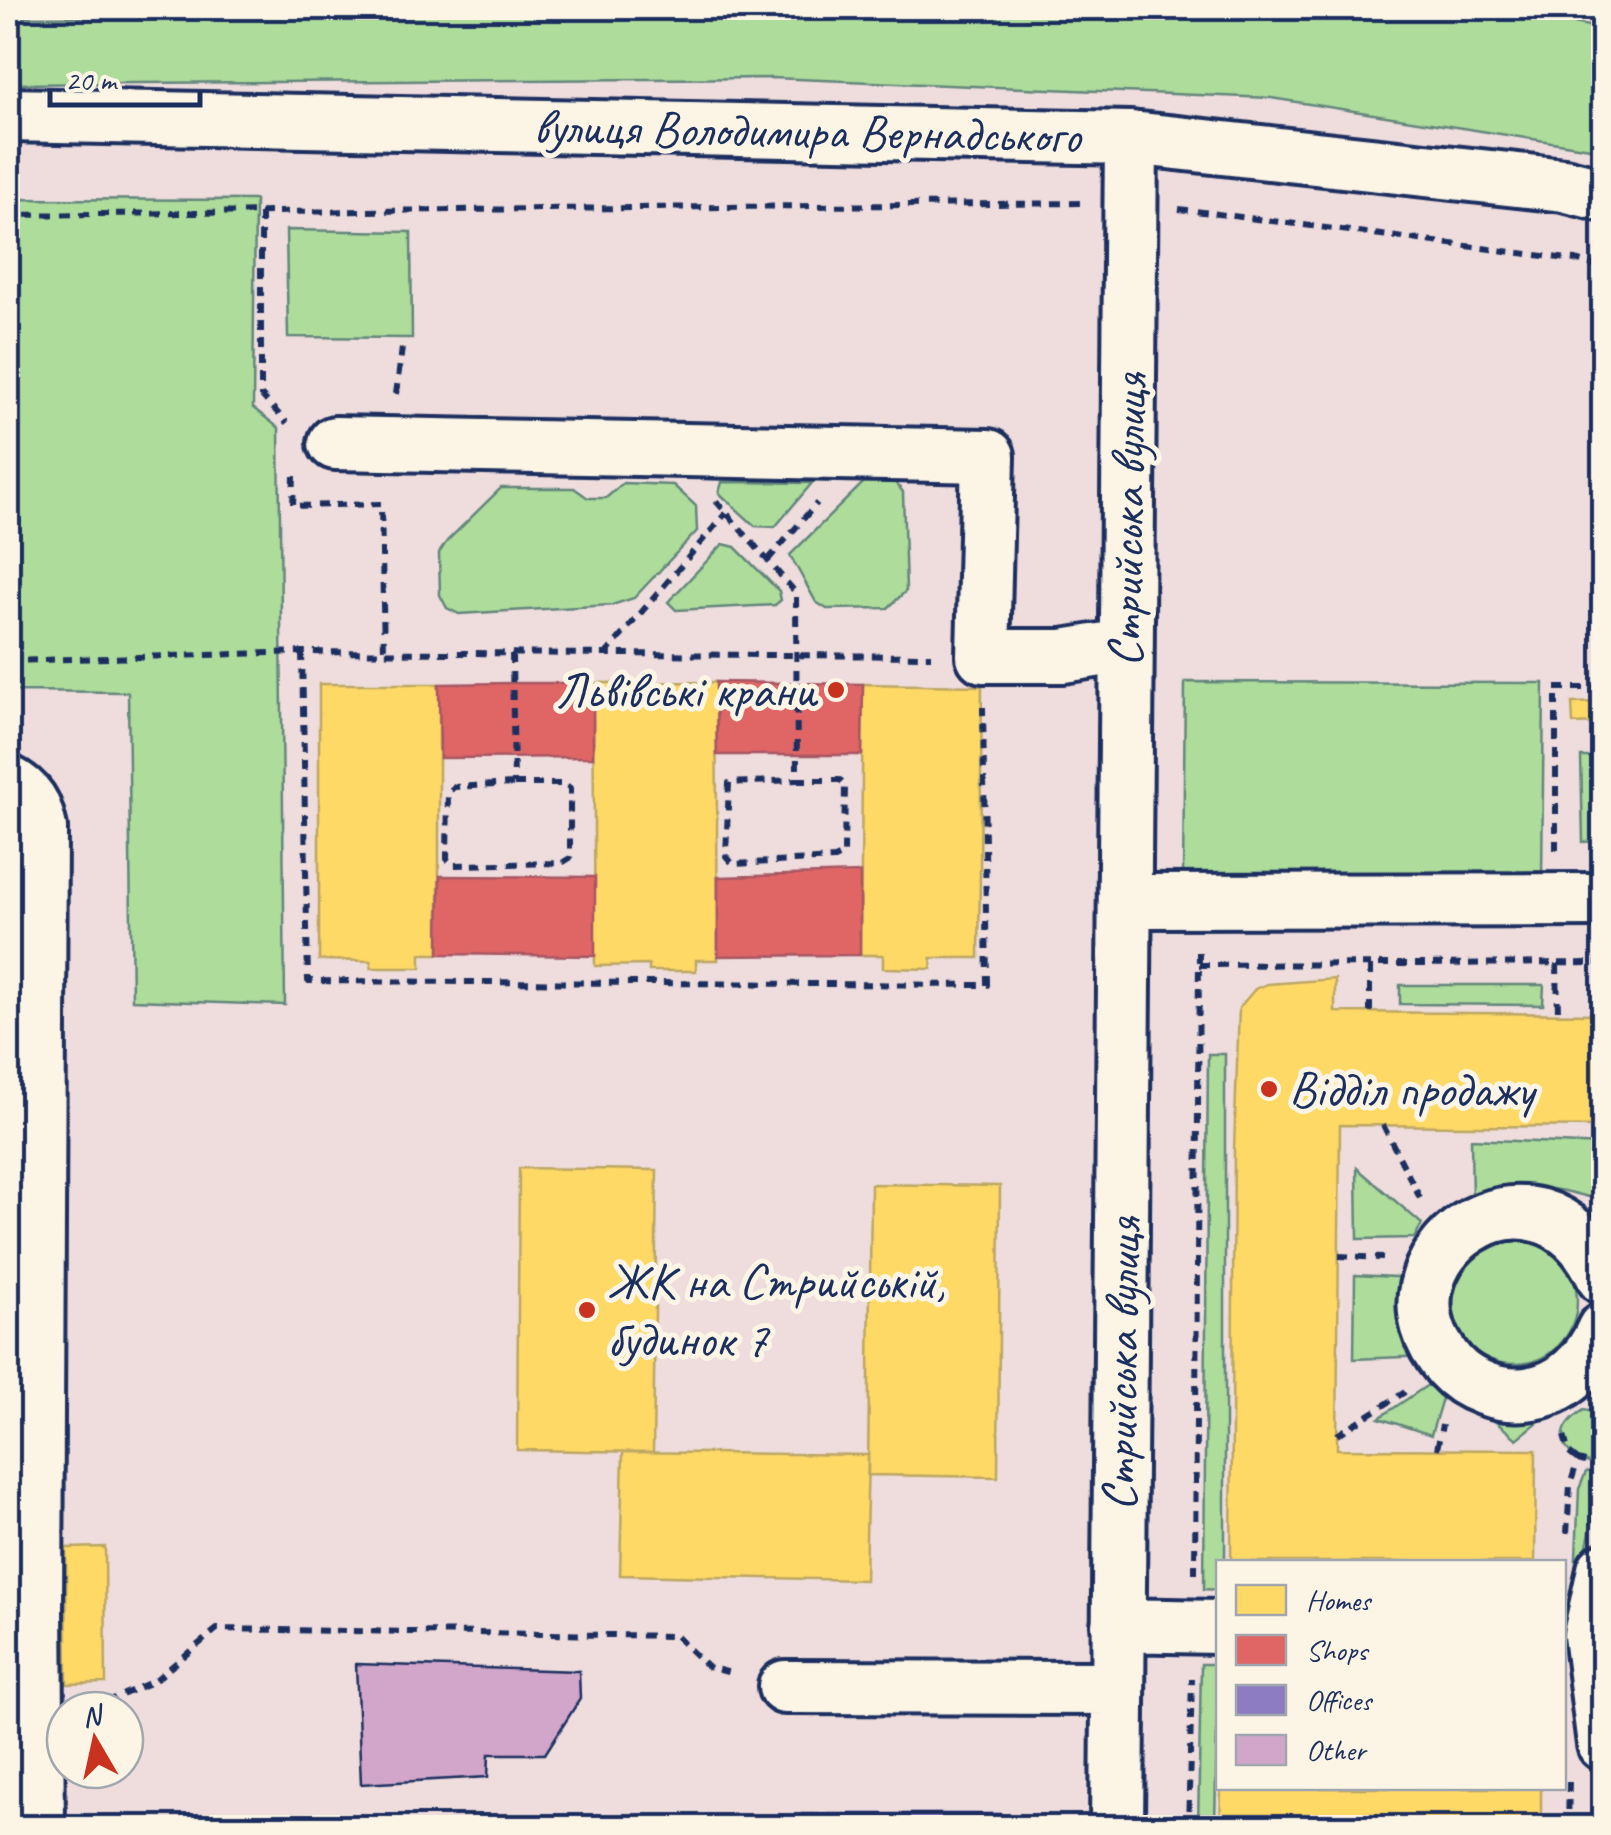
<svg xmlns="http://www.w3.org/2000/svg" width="1611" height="1835" viewBox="0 0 1611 1835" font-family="Caveat,sans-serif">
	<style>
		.green { fill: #aedc9b; stroke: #64867c; stroke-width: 2.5 }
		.homes { fill: #ffd966; stroke: #bba664; stroke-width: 2.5 }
		.shops { fill: #e06666; stroke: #a55664; stroke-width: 2.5 }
		.offices { fill: #8e7cc3; stroke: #6c65a5; stroke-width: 2.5 }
		.building { fill: #d1a6ca; stroke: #1b2f5e; stroke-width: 2.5 }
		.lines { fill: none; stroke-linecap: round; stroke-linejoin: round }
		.minor-casing { stroke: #1b2f5e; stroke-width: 60 }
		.path { stroke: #1b2f5e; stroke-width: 6; stroke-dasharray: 10 8; stroke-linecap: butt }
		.minor { stroke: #fcf5e5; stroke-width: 52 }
		.poi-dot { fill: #c8321e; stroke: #fcf5e5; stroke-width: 4 }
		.labels { text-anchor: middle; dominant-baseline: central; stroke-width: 10; stroke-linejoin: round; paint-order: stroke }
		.street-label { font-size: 50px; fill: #1b2f5e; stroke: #fcf5e5 }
		.poi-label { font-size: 50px; fill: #1b2f5e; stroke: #fcf5e5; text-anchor: start }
	</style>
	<rect width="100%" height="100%" fill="#efdddd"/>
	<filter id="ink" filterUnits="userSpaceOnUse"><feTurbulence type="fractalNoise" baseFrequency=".01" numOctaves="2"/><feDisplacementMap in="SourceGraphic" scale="20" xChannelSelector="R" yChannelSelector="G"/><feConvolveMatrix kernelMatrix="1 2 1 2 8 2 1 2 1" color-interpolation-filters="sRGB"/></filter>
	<g filter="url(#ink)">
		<path class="green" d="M 289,8 L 1501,8 L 1603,29 L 1603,150 L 1271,98 L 771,78 L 8,84 L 8,17 L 206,16 Z
			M 8,199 L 255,200 L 253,408 L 279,428 L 285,1005 L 132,1000 L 128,692 L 8,691 Z
			M 286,230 L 411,232 L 412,338 L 288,337 Z
			M 722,482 L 812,483 L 775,527 L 755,526 L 719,493 Z
			M 864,482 L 895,482 L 903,492 L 906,591 L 888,608 L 827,609 L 816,602 L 790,555 Z
			M 623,483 L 673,485 L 696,506 L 697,531 L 634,598 L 612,605 L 459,614 L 447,608 L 440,595 L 439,553 L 447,541 L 501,488 L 574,488 L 588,498 L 606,498 Z
			M 723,544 L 735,547 L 779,591 L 781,600 L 775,605 L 676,610 L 668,602 Z
			M 1185,682 L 1544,683 L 1542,880 L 1183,878 Z
			M 1581,757 L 1603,757 L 1603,841 L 1583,842 Z
			M 1400,985 L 1544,985 L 1543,1005 L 1400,1004 Z
			M 1208,1054 L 1225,1054 L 1225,1562 L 1218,1562 L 1218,1590 L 1204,1589 Z
			M 1471,1139 L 1603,1145 L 1603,1187 L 1589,1197 C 1538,1183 1521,1183 1472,1203 Z
			M 1357,1168 L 1422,1224 L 1414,1238 L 1358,1239 Z
			M1451 1301a63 63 0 1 1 126 0a63 63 0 1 1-126 0Z
			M 1355,1275 L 1416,1278 L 1428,1356 L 1354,1359 Z
			M 1444,1374 L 1448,1378 L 1431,1435 L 1379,1418 Z
			M 1473,1404 L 1558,1406 L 1517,1439 Z
			M 1584,1410 L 1603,1414 L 1603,1459 L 1589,1463 C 1556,1453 1556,1426 1584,1410 Z
			M 1603,1469 L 1603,1474 L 1574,1603 L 1579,1489 L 1586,1472 Z
			M 1201,1664 L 1218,1664 L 1215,1827 L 1198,1827 Z"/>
		<path class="homes" d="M 716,682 L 718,960 L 696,960 L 696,971 L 649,971 L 649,965 L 595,966 L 593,683 Z
			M 319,684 L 439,684 L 439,954 L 421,954 L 421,968 L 371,968 L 371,961 L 319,960 Z
			M 863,684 L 982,686 L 979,958 L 931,958 L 932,969 L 883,968 L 883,955 L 860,955 Z
			M 1603,702 L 1603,723 L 1573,724 L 1572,703 Z
			M 1335,979 L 1335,1012 L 1604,1014 L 1604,1127 L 1340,1125 L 1337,1449 L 1536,1450 L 1535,1562 L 1231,1562 L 1234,1149 L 1239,1008 L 1255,989 L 1267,984 Z
			M 519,1168 L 657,1170 L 653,1452 L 517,1450 Z
			M 871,1184 L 1000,1186 L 998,1477 L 868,1475 Z
			M 623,1452 L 868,1455 L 865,1580 L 620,1575 Z
			M 105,1547 L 106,1683 L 67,1684 L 66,1548 Z
			M 1221,1788 L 1541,1788 L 1541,1825 L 1400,1828 L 1400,1823 L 1333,1822 L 1333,1828 L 1220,1828 Z"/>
		<path class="shops" d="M 716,682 L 863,684 L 862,755 L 717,755 Z
			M 512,683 L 593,683 L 593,757 L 440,758 L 439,684 Z
			M 860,873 L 860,955 L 718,956 L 718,877 Z
			M 440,876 L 595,877 L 595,956 L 439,954 Z"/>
		<path class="offices" d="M 802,1814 L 1000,1814 L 1000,1828 L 803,1828 Z"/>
		<path class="building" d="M 356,1664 L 579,1671 L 580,1699 L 545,1754 L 489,1754 L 488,1777 L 361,1784 Z"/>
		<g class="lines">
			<g class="minor-casing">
				<path id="minor" d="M 8,115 L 1131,138 L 1564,185 L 1604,195
					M 335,443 L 988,456 L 983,656 L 1063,656 L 1125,646
					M 8,782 C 29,793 35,805 40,828 L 36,1609 L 8,1609
					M 1125,901 L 1604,900
					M 1604,1278 C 1539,1133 1358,1260 1450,1366 C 1468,1386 1499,1397 1526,1394 C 1564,1390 1590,1362 1604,1329
					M 1604,1570 L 1590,1635 L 1604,1744
					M 36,1609 L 38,1828
					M 1118,1625 L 1218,1627
					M 785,1687 L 1118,1688
					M 1117,1828 L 1131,138"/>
			</g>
			<path class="path" d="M 1179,209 L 1575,260 L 1604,268
				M 261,214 L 261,395 L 287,423
				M 8,215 L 1082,203
				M 396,394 L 402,348
				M 294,476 L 293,506 L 381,504 L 384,653
				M 716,501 L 796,593 L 797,779
				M 768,560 L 817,503
				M 302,652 L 308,981 L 987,985 L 983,707
				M 512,654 L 514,784
				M 605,655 L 726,513
				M 8,661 L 302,652 L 931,656
				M 797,780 L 840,780 L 845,784 L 844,854 L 834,859 L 733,864 L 726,856 L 729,783 Z
				M 514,784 L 565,784 L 570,788 L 570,858 L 562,863 L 453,865 L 447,859 L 448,793 L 454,787 Z
				M 1556,850 L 1556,688 L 1604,688
				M 1557,964 L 1558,1014
				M 1199,965 L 1604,963
				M 1370,1012 L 1370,964
				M 1383,1125 L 1421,1200
				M 1339,1256 L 1383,1258
				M 1337,1435 L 1405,1392
				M 1564,1436 L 1569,1453 L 1578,1460
				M 1437,1449 L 1442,1425
				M 1599,1522 L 1604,1498
				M 1567,1533 L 1570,1485 L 1578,1460 L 1589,1463 L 1604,1459
				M 1195,1574 L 1199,952
				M 106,1702 L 154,1681 L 217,1629 L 676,1636 L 708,1667 L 735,1674
				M 1188,1828 L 1192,1679
				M 1568,1828 L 1569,1779"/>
			<use href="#minor" class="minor"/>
		</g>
	</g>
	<g class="poi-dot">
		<circle cx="836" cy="690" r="10"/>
		<circle cx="1269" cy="1089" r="10"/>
		<circle cx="587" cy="1310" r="10"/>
	</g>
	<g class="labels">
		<g class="street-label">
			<text transform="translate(807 131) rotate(1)">вулиця Володимира Вернадського</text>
			<text transform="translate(1127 520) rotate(-89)">Стрийська вулиця</text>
			<text transform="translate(1121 1364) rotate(-89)">Стрийська вулиця</text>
		</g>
		<g class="poi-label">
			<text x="816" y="690" text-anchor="end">Львівські крани</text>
			<text x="1289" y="1089">Відділ продажу</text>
			<text x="607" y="1281">ЖК на Стрийській,<tspan x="607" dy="58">будинок 7</tspan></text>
		</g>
	</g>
	<rect width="1611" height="1835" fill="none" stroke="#fcf5e5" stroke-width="40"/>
	<rect x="20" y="20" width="1571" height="1795" fill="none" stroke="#1b2f5e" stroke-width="4" filter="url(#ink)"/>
	<rect x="1216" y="1560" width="350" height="230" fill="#fcf5e5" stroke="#a2a6af" stroke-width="2.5"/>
	<rect x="1236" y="1585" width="50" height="30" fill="#ffd966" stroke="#a2a6af" stroke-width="2.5"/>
	<text x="1306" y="1610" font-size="30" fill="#1b2f5e">Homes</text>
	<rect x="1236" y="1635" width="50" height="30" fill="#e06666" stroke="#a2a6af" stroke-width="2.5"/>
	<text x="1306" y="1660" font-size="30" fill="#1b2f5e">Shops</text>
	<rect x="1236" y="1685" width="50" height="30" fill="#8e7cc3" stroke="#a2a6af" stroke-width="2.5"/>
	<text x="1306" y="1710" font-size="30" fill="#1b2f5e">Offices</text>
	<rect x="1236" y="1735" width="50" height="30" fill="#d1a6ca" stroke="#a2a6af" stroke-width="2.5"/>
	<text x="1306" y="1760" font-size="30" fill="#1b2f5e">Other</text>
	<g transform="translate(95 1740) rotate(351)"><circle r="48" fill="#fcf5e5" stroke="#a2a6af" stroke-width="2.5"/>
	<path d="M0-8L18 38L0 25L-18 38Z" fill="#c8321e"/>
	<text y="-15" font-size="28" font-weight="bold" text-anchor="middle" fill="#1b2f5e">N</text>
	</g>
	<path d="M50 90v15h150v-15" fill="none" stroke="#1b2f5e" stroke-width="5"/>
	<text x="65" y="90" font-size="30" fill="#1b2f5e" stroke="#fcf5e5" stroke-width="8" paint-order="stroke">20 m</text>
</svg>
